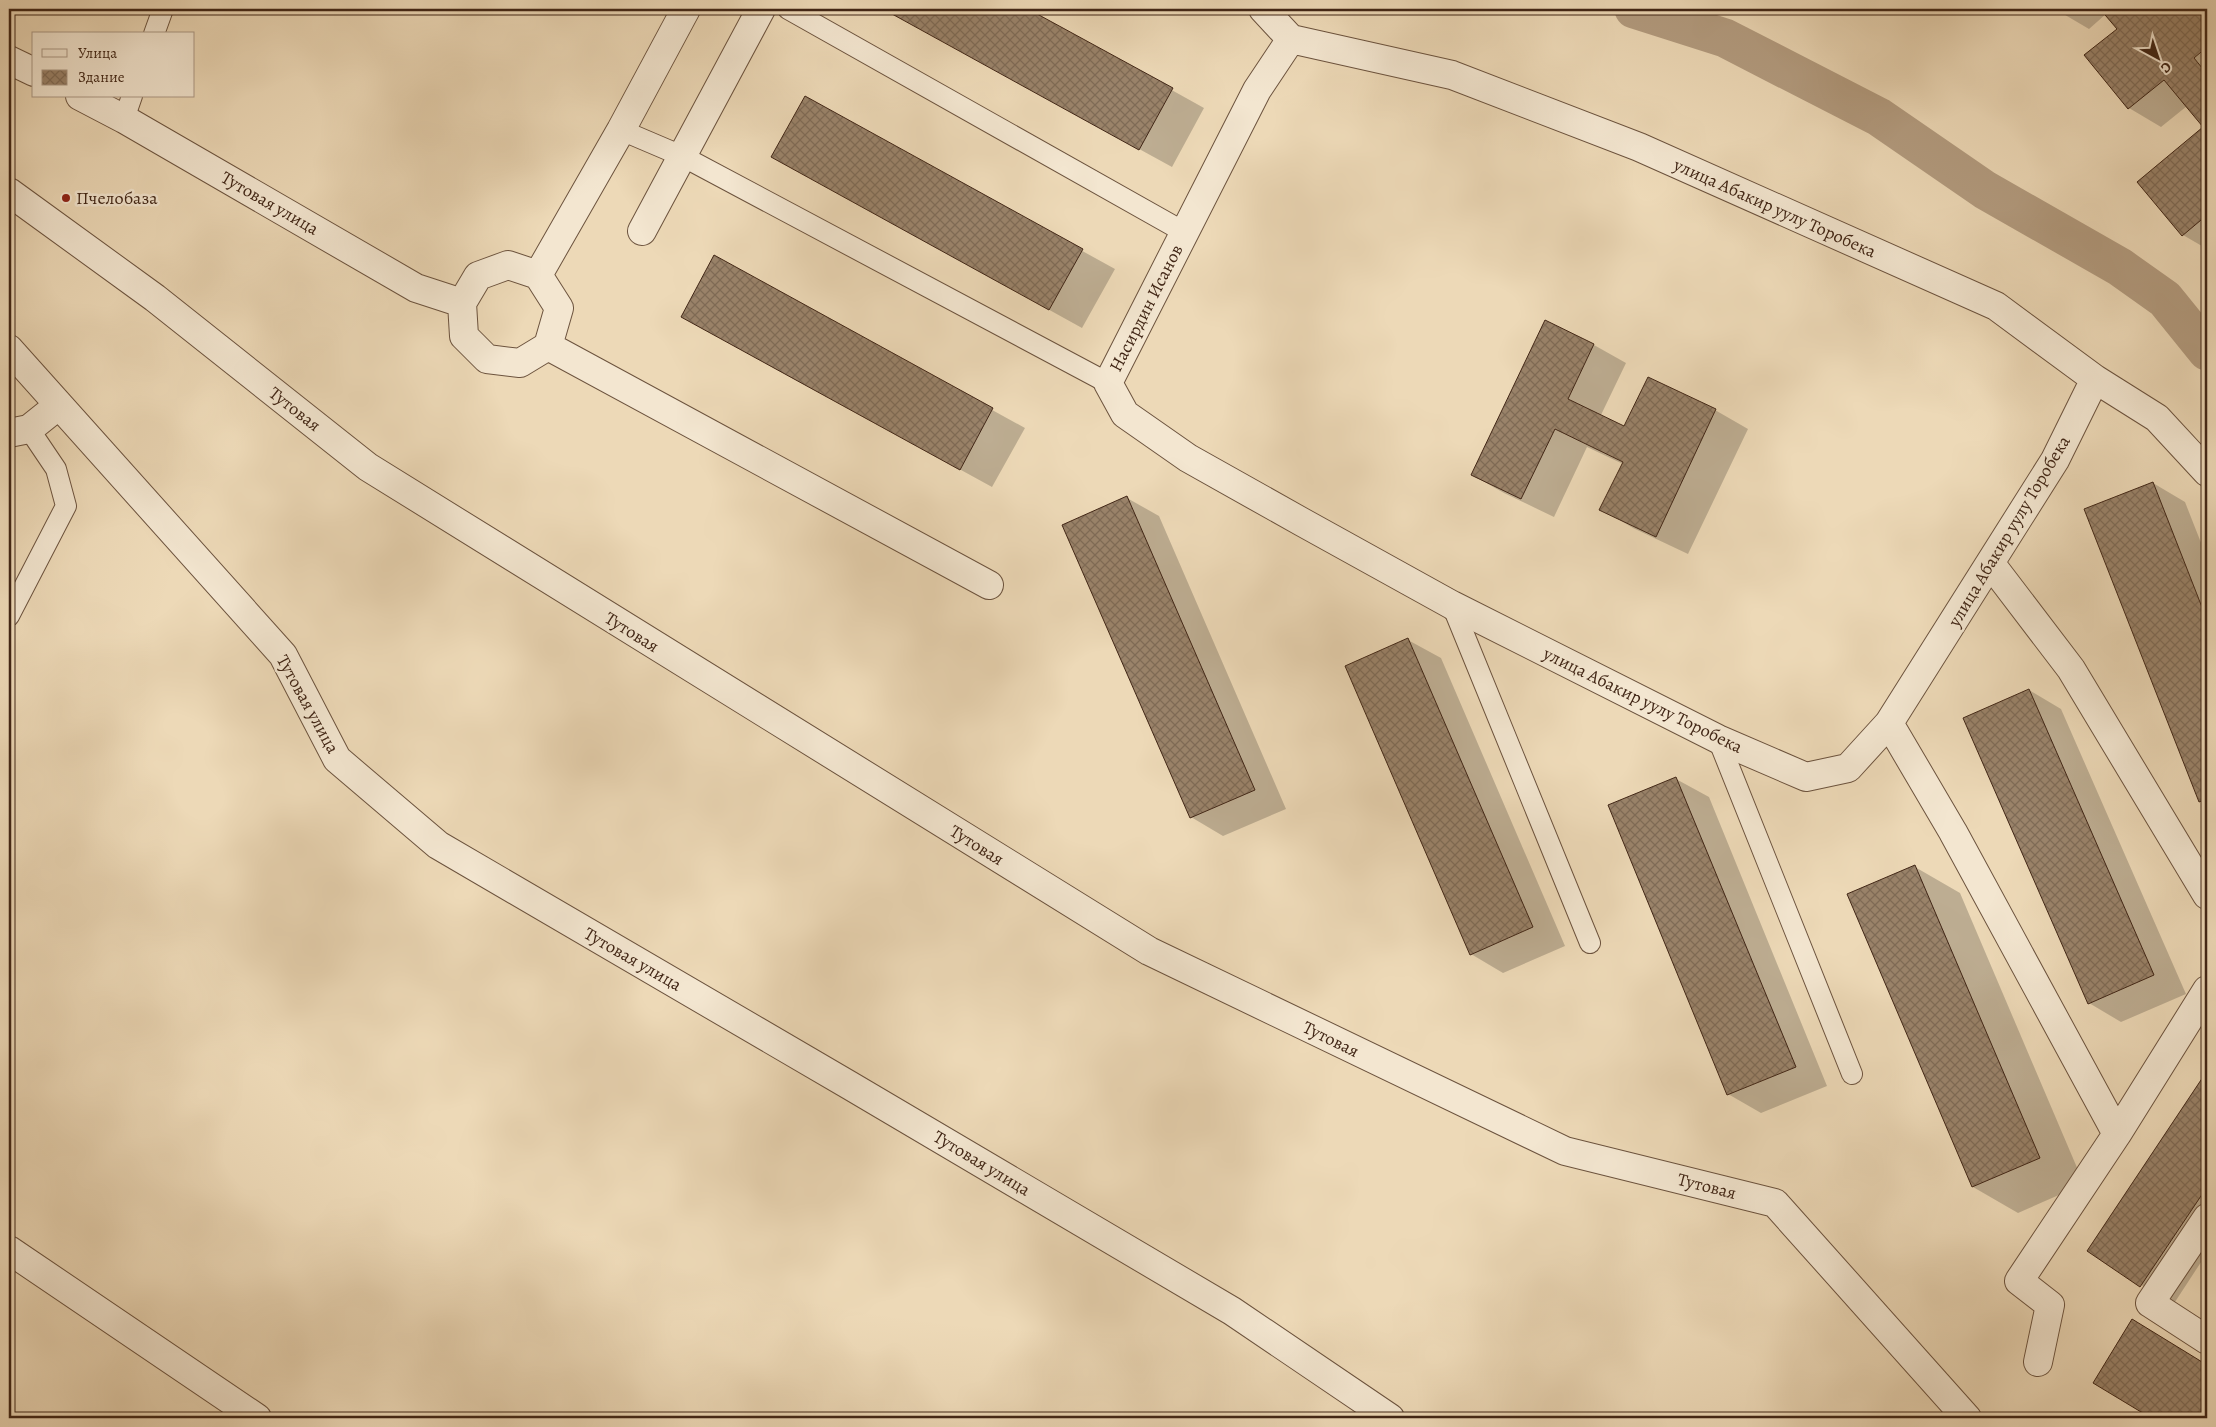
<svg xmlns="http://www.w3.org/2000/svg" width="2216" height="1427" viewBox="0 0 2216 1427" font-family="Alegreya,serif">
	<style>
		.shadow { fill: #0003 }
		.lines { fill: none; stroke-linecap: round; stroke-linejoin: round }
		.canal { stroke: #b39c80; stroke-width: 39 }
		.building { fill: url(#building-cross-hatch); stroke: #412616 }
		.lane-casing { stroke: #6c533e; stroke-width: 22 }
		.street-casing { stroke: #6c533e; stroke-width: 30 }
		.lane { stroke: #f3e6d0; stroke-width: 20 }
		.street { stroke: #f3e6d0; stroke-width: 28 }
		.poi-dot { fill: #8f2418; stroke: #f3e6d0; stroke-width: 2 }
		.labels { text-anchor: middle; dominant-baseline: central; stroke-width: 5; stroke-linejoin: round; paint-order: stroke }
		.poi-label { font-size: 18px; fill: #412616; stroke: #f3e6d0; text-anchor: start }
		.street-label { font-size: 18px; fill: #412616; stroke: #f3e6d0 }
	</style>
	<defs>
		<pattern id="building-cross-hatch" width="8" height="8" patternUnits="userSpaceOnUse" patternTransform="scale(1.25)"><rect width="8" height="8" fill="#9a836a"/><path d="M0 0l8 8M0 8l8-8" fill="none" stroke="#7f6b56"/></pattern>
	</defs>
	<rect width="100%" height="100%" fill="#edd9b7"/>
	<filter id="stains"><feTurbulence type="fractalNoise" baseFrequency=".004" numOctaves="4"/><feColorMatrix values="0 0 0 0 .2 0 0 0 0 .09 0 0 0 0 .02 0 0 0 .5 -.17"/></filter>
	<radialGradient id="worn" r=".72"><stop offset=".6" stop-color="#630" stop-opacity="0"/><stop offset="1" stop-color="#630" stop-opacity=".3"/></radialGradient>
	<path class="shadow" d="M 884,9 L 1026,9 L 1204,108 L 1172,167 Z
		M 2055,9 L 2207,9 L 2207,249 L 2183,235 L 2205,128 L 2187,106 L 2161,127 L 2129,108 L 2086,56 L 2118,29 L 2106,14 L 2089,29 Z
		M 805,98 L 1115,269 L 1082,328 L 772,157 Z
		M 715,257 L 1025,428 L 992,487 L 715,335 Z
		M 1546,322 L 1594,345 L 1626,363 L 1600,417 L 1625,428 L 1648,379 L 1715,410 L 1748,429 L 1688,554 L 1633,528 L 1601,509 L 1623,464 L 1587,447 L 1554,517 L 1504,493 L 1472,475 Z
		M 2153,483 L 2185,502 L 2207,558 L 2207,805 L 2200,801 Z
		M 1127,498 L 1159,516 L 1286,809 L 1223,836 L 1191,817 Z
		M 1408,640 L 1441,658 L 1565,946 L 1503,973 L 1471,954 Z
		M 2029,690 L 2061,709 L 2186,994 L 2121,1022 L 2089,1003 Z
		M 1676,779 L 1709,797 L 1827,1086 L 1761,1113 L 1728,1094 L 1610,806 Z
		M 1915,867 L 1960,893 L 2084,1184 L 2018,1213 L 1973,1187 L 1849,895 Z
		M 2207,1073 L 2207,1253 L 2173,1305 L 2088,1251 Z
		M 2157,1335 L 2207,1366 L 2207,1418 L 2153,1418 L 2095,1382 Z"/>
	<g class="lines">
		<path class="canal" d="M 1634,9 L 1725,38 L 1879,117 L 1985,190 L 2120,267 L 2165,299 L 2207,351"/>
	</g>
	<path class="building" d="M 883,9 L 1028,9 L 1173,88 L 1139,150 Z
		M 2100,9 L 2207,9 L 2207,47 L 2194,58 L 2207,74 L 2207,215 L 2182,236 L 2137,182 L 2203,127 L 2164,80 L 2128,109 L 2084,55 L 2117,29 Z
		M 805,96 L 1083,249 L 1049,310 L 771,157 Z
		M 714,255 L 993,408 L 960,470 L 681,317 Z
		M 1545,320 L 1594,344 L 1568,399 L 1624,426 L 1648,377 L 1716,409 L 1656,537 L 1599,510 L 1623,462 L 1555,429 L 1521,499 L 1471,475 Z
		M 2153,482 L 2207,620 L 2207,799 L 2199,802 L 2084,509 Z
		M 1127,496 L 1255,790 L 1190,818 L 1062,525 Z
		M 1408,638 L 1533,927 L 1470,955 L 1345,666 Z
		M 2029,689 L 2154,975 L 2088,1004 L 1963,718 Z
		M 1676,777 L 1796,1067 L 1727,1095 L 1608,805 Z
		M 1915,865 L 2040,1158 L 1972,1187 L 1847,894 Z
		M 2207,1071 L 2207,1187 L 2140,1287 L 2087,1251 Z
		M 2132,1319 L 2207,1365 L 2207,1418 L 2151,1418 L 2093,1383 Z"/>
	<g class="lines">
		<g class="lane-casing">
			<path id="lane" d="M 788,9 L 1184,232
				M 154,34 L 163,9
				M 124,119 L 132,96
				M 621,130 L 682,156 L 1108,383
				M 1452,605 L 1590,943
				M 9,616 L 66,506 L 56,469 L 29,429
				M 1718,739 L 1852,1074"/>
		</g>
		<g class="street-casing">
			<path id="street" d="M 1263,9 L 1291,39 L 1257,90 L 1108,383 L 1125,414 L 1188,458 L 1302,522 L 1452,605 L 1718,739 L 1806,777 L 1848,768 L 1889,723 L 2055,460 L 2095,379 L 1996,306 L 1639,147 L 1452,75 L 1291,39
				M 9,60 L 34,72
				M 80,96 L 124,119 L 416,288 L 462,303
				M 9,192 L 155,298 L 368,467 L 1149,951 L 1565,1151 L 1775,1203 L 1967,1418
				M 642,231 L 761,9
				M 508,265 L 538,275 L 559,308 L 548,346 L 520,363 L 487,359 L 464,336 L 462,303 L 478,276 Z
				M 538,275 L 621,130 L 686,9
				M 548,346 L 989,585
				M 9,349 L 283,655 L 337,759 L 438,845 L 849,1085 L 1232,1311 L 1390,1418
				M 2095,379 L 2157,418 L 2207,472
				M 9,433 L 29,429 L 59,405
				M 1991,564 L 2071,669 L 2207,895
				M 1889,723 L 1953,832 L 2117,1134
				M 2207,1218 L 2150,1303 L 2207,1340
				M 9,1250 L 257,1418
				M 2038,1362 L 2050,1305 L 2019,1281 L 2117,1134 L 2207,990"/>
		</g>
		<use href="#lane" class="lane"/>
		<use href="#street" class="street"/>
	</g>
	<circle class="poi-dot" cx="66" cy="198" r="5"/>
	<g class="labels">
		<g class="poi-label">
			<text x="76" y="198">Пчелобаза</text>
		</g>
		<g class="street-label">
			<text transform="translate(270 203) rotate(30)">Тутовая улица</text>
			<text transform="translate(1775 208) rotate(24)">улица Абакир уулу Торобека</text>
			<text transform="translate(1146 308) rotate(-63)">Насирдин Исанов</text>
			<text transform="translate(295 409) rotate(38)">Тутовая</text>
			<text transform="translate(2009 531) rotate(-59)">улица Абакир уулу Торобека</text>
			<text transform="translate(632 632) rotate(32)">Тутовая</text>
			<text transform="translate(1643 700) rotate(26)">улица Абакир уулу Торобека</text>
			<text transform="translate(308 704) rotate(61)">Тутовая улица</text>
			<text transform="translate(977 845) rotate(32)">Тутовая</text>
			<text transform="translate(633 959) rotate(30)">Тутовая улица</text>
			<text transform="translate(1331 1039) rotate(26)">Тутовая</text>
			<text transform="translate(982 1163) rotate(31)">Тутовая улица</text>
			<text transform="translate(1707 1186) rotate(14)">Тутовая</text>
		</g>
	</g>
	<rect width="2216" height="1427" fill="none" stroke="#edd9b7" stroke-width="30"/>
	<rect x="10" y="10" width="2196" height="1407" fill="none" stroke="#412616" stroke-width="2.5"/>
	<rect x="15" y="15" width="2186" height="1397" fill="none" stroke="#412616"/>
	<rect x="32" y="32" width="162" height="65" fill="#f3e6d0" stroke="#ac9986"/>
	<rect x="42" y="49" width="25" height="8" fill="#f3e6d0" stroke="#ac9986"/>
	<text x="78" y="58" font-size="15" fill="#412616">Улица</text>
	<rect x="42" y="70" width="25" height="15" fill="url(#building-cross-hatch)" stroke="#ac9986"/>
	<text x="78" y="82" font-size="15" fill="#412616">Здание</text>
	<g transform="translate(2158 58) rotate(140)" stroke="#f3e6d0" stroke-width="4" paint-order="stroke">
	<path d="M0-4L9 19L0 12L-9 19Z" fill="#412616"/>
	<text y="-8" font-size="14" font-weight="bold" text-anchor="middle" fill="#412616">С</text>
	</g>
	<rect width="100%" height="100%" filter="url(#stains)"/>
	<rect width="100%" height="100%" fill="url(#worn)"/>
</svg>
